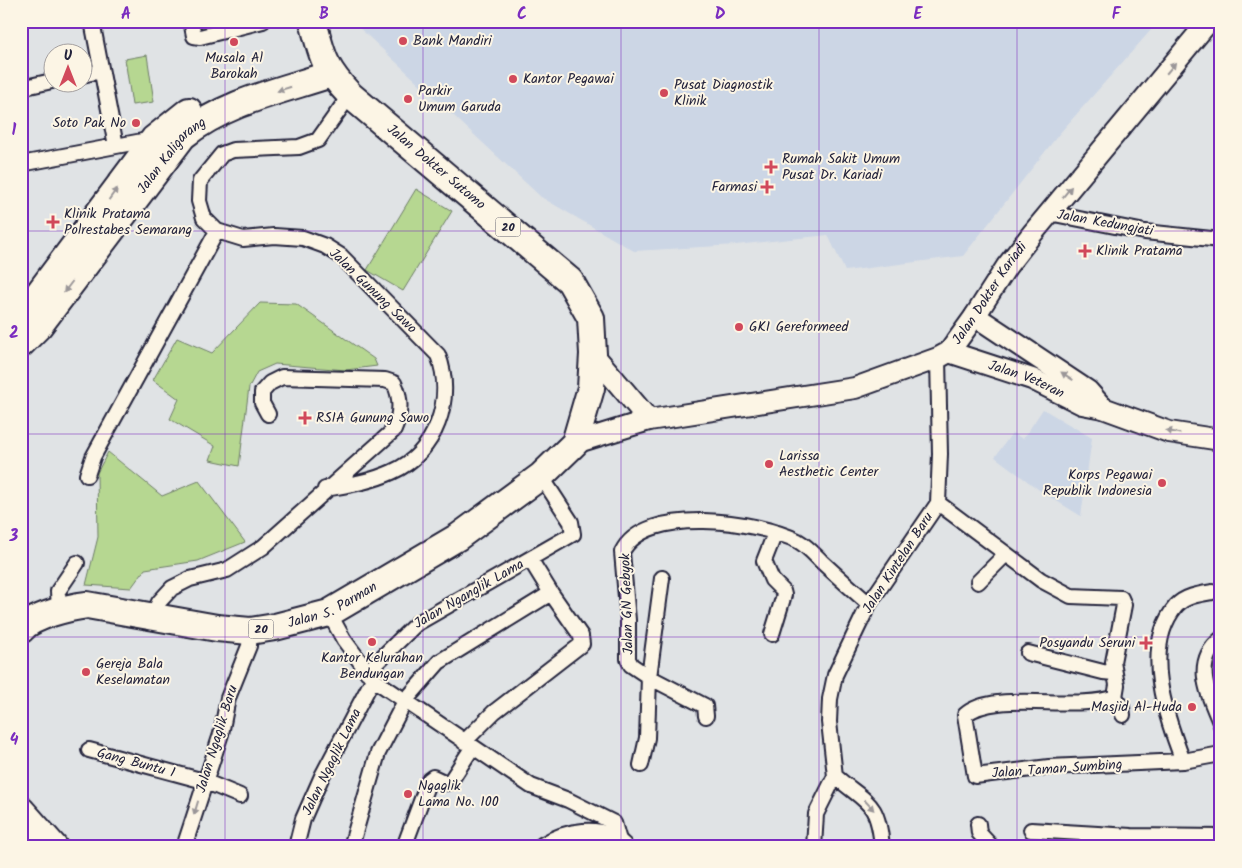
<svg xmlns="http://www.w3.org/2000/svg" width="1242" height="868" viewBox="0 0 1242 868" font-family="Kalam,sans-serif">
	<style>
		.built { fill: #ccd6e5 }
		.green { fill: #b6d791; stroke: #6c7c66 }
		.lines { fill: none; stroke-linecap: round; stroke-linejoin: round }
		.street-casing { stroke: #22223b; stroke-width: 18 }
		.secondary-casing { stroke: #22223b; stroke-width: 24 }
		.highway-casing { stroke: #22223b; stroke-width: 30 }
		.street { stroke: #fcf5e5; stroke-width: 14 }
		.secondary { stroke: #fcf5e5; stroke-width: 20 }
		.highway { stroke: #fcf5e5; stroke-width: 26 }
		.oneway { fill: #9a9698 }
		.grid { fill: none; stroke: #7b2cbf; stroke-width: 1; stroke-opacity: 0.55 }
		.poi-dot { fill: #d1495b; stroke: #fcf5e5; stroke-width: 2 }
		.labels { text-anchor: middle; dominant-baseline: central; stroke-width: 4; stroke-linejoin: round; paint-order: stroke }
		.shield { fill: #fcf5e5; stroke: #63616e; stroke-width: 1 }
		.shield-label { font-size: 12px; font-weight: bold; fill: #22223b }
		.poi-label { font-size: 14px; fill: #22223b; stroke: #fcf5e5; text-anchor: start }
		.street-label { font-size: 14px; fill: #22223b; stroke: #fcf5e5 }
		.neatline { fill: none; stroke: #7b2cbf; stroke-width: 2 }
		.grid-label { font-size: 16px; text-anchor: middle; font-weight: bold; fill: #7b2cbf }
	</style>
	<rect width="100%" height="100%" fill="#e0e3e5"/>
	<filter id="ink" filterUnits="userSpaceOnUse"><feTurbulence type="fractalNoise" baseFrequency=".02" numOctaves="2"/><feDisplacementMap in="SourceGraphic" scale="10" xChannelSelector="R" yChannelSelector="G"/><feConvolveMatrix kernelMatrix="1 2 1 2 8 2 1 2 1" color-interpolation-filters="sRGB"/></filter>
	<g filter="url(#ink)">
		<path class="built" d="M 352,21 L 1159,21 L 1059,134 L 963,256 L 845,271 L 828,235 L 736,245 L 634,251 L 541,197 Z
			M 1043,409 L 1092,438 L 1081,516 L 1042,492 L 995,457 L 1012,433 L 1023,439 Z"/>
		<path class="green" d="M 147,55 L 154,102 L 132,105 L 125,59 Z
			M 416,189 L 452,211 L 403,291 L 367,270 Z
			M 260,303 L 296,304 L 374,359 L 377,366 L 346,370 L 275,364 L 257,372 L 249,387 L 239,466 L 210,460 L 215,446 L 170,419 L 179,399 L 153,380 L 177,338 L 212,353 Z
			M 108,452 L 162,496 L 199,481 L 245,542 L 198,561 L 145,569 L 131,588 L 86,585 L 98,537 L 97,473 Z"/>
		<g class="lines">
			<g class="street-casing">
				<path id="street" d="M 92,21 L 116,146
					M 191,21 L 194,36 L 200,37 L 263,21
					M 82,75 L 101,71
					M 21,88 L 52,81
					M 21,164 L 153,139
					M 1049,213 L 1145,232 L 1221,240
					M 87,475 L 93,457 L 217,231
					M 325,489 C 348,485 370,482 392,472 C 436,453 455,399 438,355 L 341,256 L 325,246 L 303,238 L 274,236 L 243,239 L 217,231 L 204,218 L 199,201 L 200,181 L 222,154 L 233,150 L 299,147 L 318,140 L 350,95
					M 938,503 L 1041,580 L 1071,596 L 1121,598 L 1124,605 L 1113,662 L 1117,685 L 1115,697
					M 978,582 L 1005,555
					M 59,611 L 58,591 L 77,563
					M 329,613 L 344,640 L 373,679 L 531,786 L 568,800 L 614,823 L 620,844
					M 153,616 L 159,602 L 172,588 L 190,579 L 227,570 L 263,547 L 394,430 C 401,414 402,399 394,383 L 385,380 L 282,377 L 270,383 L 262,392 L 262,403 L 268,414
					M 772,634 L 784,595 L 783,591 L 772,580 L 764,561 L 775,533
					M 1221,639 C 1191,663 1209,695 1221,725
					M 1028,653 L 1103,672 L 1114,673
					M 367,672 L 416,624 L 573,534 L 571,522 L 541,476
					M 1115,697 C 1076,712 994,689 965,715 L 975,776 L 1049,767 L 1183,761 L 1221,754
					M 1115,697 L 1122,707 L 1123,715
					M 706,716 L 705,706 L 649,677 L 631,665 L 628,659 L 628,620 L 622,552 C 646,504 758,521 798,541 C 807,546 814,554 821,561 C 837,576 853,590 869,604
					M 464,742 L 494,712 L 582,644 L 581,636 L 551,593
					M 89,750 L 204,781 L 240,796
					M 1183,761 C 1166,716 1141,648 1176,606 C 1185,596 1200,594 1212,592
					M 641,765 L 647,738 L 649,677 L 662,578
					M 835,776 C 867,804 878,800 882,847
					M 978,824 L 979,833 L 992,847
					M 1031,830 L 1131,836 L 1221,837
					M 184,847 L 221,734 L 228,698 L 249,646 L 250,631
					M 296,847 L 303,819 L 322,776 L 373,679
					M 351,847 L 378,753 L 405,701 L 439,662 L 551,593 L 530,559
					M 404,847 L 429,780 L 433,777 L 446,783 L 450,782 L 472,748
					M 814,847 L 816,814 L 835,776 L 829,722 L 830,699 L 835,675 L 869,604 L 938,503 L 940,454 L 938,358"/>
			</g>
			<g class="secondary-casing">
				<g id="secondary">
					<path d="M 975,316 L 1088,391 L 1103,408"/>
					<path id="s1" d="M 949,352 L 1032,379 L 1082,404 L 1103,408 L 1169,432 L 1221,440"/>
					<path d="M 593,354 L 649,420"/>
					<path id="s2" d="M 575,443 L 649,420 L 855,388 L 938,358 L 949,352 L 975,316 L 1007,266 L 1032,234 L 1209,21"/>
					<path d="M 544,847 C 566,834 601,825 622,847"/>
				</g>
			</g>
			<g class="highway-casing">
				<g id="highway">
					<path d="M 21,317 L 154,139 L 189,111"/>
					<path id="s3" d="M 21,344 L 39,326 L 183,136 C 225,102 280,91 331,74"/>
					<path id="s4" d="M 21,630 C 32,616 70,607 87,605 L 217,628 L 250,631 L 275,627 L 329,613 L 458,537 L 541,476 L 575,443 L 591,388 L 593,354 L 591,318 L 570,281 L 350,95 C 324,68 322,56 313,21"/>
					<path d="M 21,810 L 54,847"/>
				</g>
			</g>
			<use href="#street" class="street"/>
			<use href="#secondary" class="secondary"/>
			<use href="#highway" class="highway"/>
		</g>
		<defs><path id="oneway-solid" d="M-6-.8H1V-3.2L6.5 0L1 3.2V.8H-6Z" transform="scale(1.25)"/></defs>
		<g class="oneway">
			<use href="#oneway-solid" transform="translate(1171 68) rotate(-50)"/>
			<use href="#oneway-solid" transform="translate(284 89) rotate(162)"/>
			<use href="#oneway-solid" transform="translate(1067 192) rotate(-51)"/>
			<use href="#oneway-solid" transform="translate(113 194) rotate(-54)"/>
			<use href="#oneway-solid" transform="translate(68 287) rotate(127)"/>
			<use href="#oneway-solid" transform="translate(1067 376) rotate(-147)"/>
			<use href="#oneway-solid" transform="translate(1173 432) rotate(-168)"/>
			<use href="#oneway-solid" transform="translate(869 805) rotate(47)"/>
			<use href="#oneway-solid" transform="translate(196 808) rotate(107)"/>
		</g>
	</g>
	<path class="grid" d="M 225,21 L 225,847M 423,21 L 423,847M 621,21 L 621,847M 819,21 L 819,847M 1017,21 L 1017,847M 21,231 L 1221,231M 21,434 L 1221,434M 21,637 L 1221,637"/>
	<g class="poi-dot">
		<circle cx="403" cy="41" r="5"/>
		<circle cx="234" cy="42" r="5"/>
		<circle cx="513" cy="79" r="5"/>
		<circle cx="664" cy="93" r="5"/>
		<circle cx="408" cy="99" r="5"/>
		<circle cx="136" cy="123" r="5"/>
		<path d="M768.5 159.5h5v5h5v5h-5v5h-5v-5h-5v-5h5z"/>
		<path d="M764.5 179.5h5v5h5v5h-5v5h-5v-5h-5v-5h5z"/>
		<path d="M50.5 214.5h5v5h5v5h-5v5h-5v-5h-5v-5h5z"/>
		<path d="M1082.5 243.5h5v5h5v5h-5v5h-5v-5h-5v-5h5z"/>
		<circle cx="739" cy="327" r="5"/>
		<path d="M302.5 410.5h5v5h5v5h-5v5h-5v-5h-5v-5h5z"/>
		<circle cx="769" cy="464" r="5"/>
		<circle cx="1162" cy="483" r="5"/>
		<circle cx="372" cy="642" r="5"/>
		<path d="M1143.5 635.5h5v5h5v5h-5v5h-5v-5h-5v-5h5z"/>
		<circle cx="86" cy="672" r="5"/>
		<circle cx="1192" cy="707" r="5"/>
		<circle cx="408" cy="794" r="5"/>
	</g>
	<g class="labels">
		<g class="shield">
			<rect x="495.5" y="217.5" width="25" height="19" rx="4"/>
			<rect x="248.5" y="619.5" width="25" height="19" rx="4"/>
		</g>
		<g class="shield-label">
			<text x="508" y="227">20</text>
			<text x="261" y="629">20</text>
		</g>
		<g class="poi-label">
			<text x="413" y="41">Bank Mandiri</text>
			<text x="234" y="58" text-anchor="middle">Musala Al<tspan x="234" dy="16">Barokah</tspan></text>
			<text x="523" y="79">Kantor Pegawai</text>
			<text x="674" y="85">Pusat Diagnostik<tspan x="674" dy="16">Klinik</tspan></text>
			<text x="418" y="91">Parkir<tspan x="418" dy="16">Umum Garuda</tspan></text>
			<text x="126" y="123" text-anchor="end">Soto Pak No</text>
			<text x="782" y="159">Rumah Sakit Umum<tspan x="782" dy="16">Pusat Dr. Kariadi</tspan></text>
			<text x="757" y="187" text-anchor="end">Farmasi</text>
			<text x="64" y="214">Klinik Pratama<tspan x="64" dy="16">Polrestabes Semarang</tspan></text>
			<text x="1096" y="251">Klinik Pratama</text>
			<text x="749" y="327">GKI Gereformeed</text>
			<text x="316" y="418">RSIA Gunung Sawo</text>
			<text x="779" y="456">Larissa<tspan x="779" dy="16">Aesthetic Center</tspan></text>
			<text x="1152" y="475" text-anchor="end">Korps Pegawai<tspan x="1152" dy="16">Republik Indonesia</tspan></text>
			<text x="1135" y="643" text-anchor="end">Posyandu Seruni</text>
			<text x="372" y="658" text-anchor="middle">Kantor Kelurahan<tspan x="372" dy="16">Bendungan</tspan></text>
			<text x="96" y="664">Gereja Bala<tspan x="96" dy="16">Keselamatan</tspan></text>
			<text x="1182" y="707" text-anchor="end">Masjid Al-Huda</text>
			<text x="418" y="786">Ngaglik<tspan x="418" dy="16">Lama No. 100</tspan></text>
		</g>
		<g class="street-label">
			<text stroke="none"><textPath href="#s3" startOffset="242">Jalan Kaligarang</textPath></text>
			<text transform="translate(436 167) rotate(40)">Jalan Dokter Sutomo</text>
			<text transform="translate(1105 223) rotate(10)">Jalan Kedungjati</text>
			<text transform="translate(373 291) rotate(44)">Jalan Gunung Sawo</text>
			<text stroke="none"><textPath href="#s2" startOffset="458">Jalan Dokter Kariadi</textPath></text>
			<text stroke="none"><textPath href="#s1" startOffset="82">Jalan Veteran</textPath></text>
			<text transform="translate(898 563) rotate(-57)">Jalan Kintelan Baru</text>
			<text transform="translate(469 594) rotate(-30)">Jalan Nganglik Lama</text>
			<text stroke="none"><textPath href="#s4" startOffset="324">Jalan S. Parman</textPath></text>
			<text transform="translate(627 604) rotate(-92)">Jalan GN Gebyok</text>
			<text transform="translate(217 739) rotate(-73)">Jalan Ngaglik Baru</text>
			<text transform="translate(332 762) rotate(-64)">Jalan Ngaglik Lama</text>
			<text transform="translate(136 763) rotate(15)">Gang Buntu 1</text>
			<text transform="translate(1057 769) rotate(-4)">Jalan Taman Sumbing</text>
		</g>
	</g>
	<rect width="1242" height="868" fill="none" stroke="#fcf5e5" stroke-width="55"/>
	<g transform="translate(68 68)"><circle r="24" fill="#fcf5e5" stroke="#a5a1a1"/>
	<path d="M0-4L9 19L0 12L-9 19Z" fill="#d1495b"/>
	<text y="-8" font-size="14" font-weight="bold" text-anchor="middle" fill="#22223b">U</text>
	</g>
	<rect x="28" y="28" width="1186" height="812" class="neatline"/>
	<g class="grid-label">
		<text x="126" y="19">A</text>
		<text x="324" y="19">B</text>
		<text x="522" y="19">C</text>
		<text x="720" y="19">D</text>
		<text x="918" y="19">E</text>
		<text x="1116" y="19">F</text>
		<text x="14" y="135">1</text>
		<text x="14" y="338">2</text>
		<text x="14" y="541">3</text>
		<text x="14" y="745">4</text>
	</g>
</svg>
